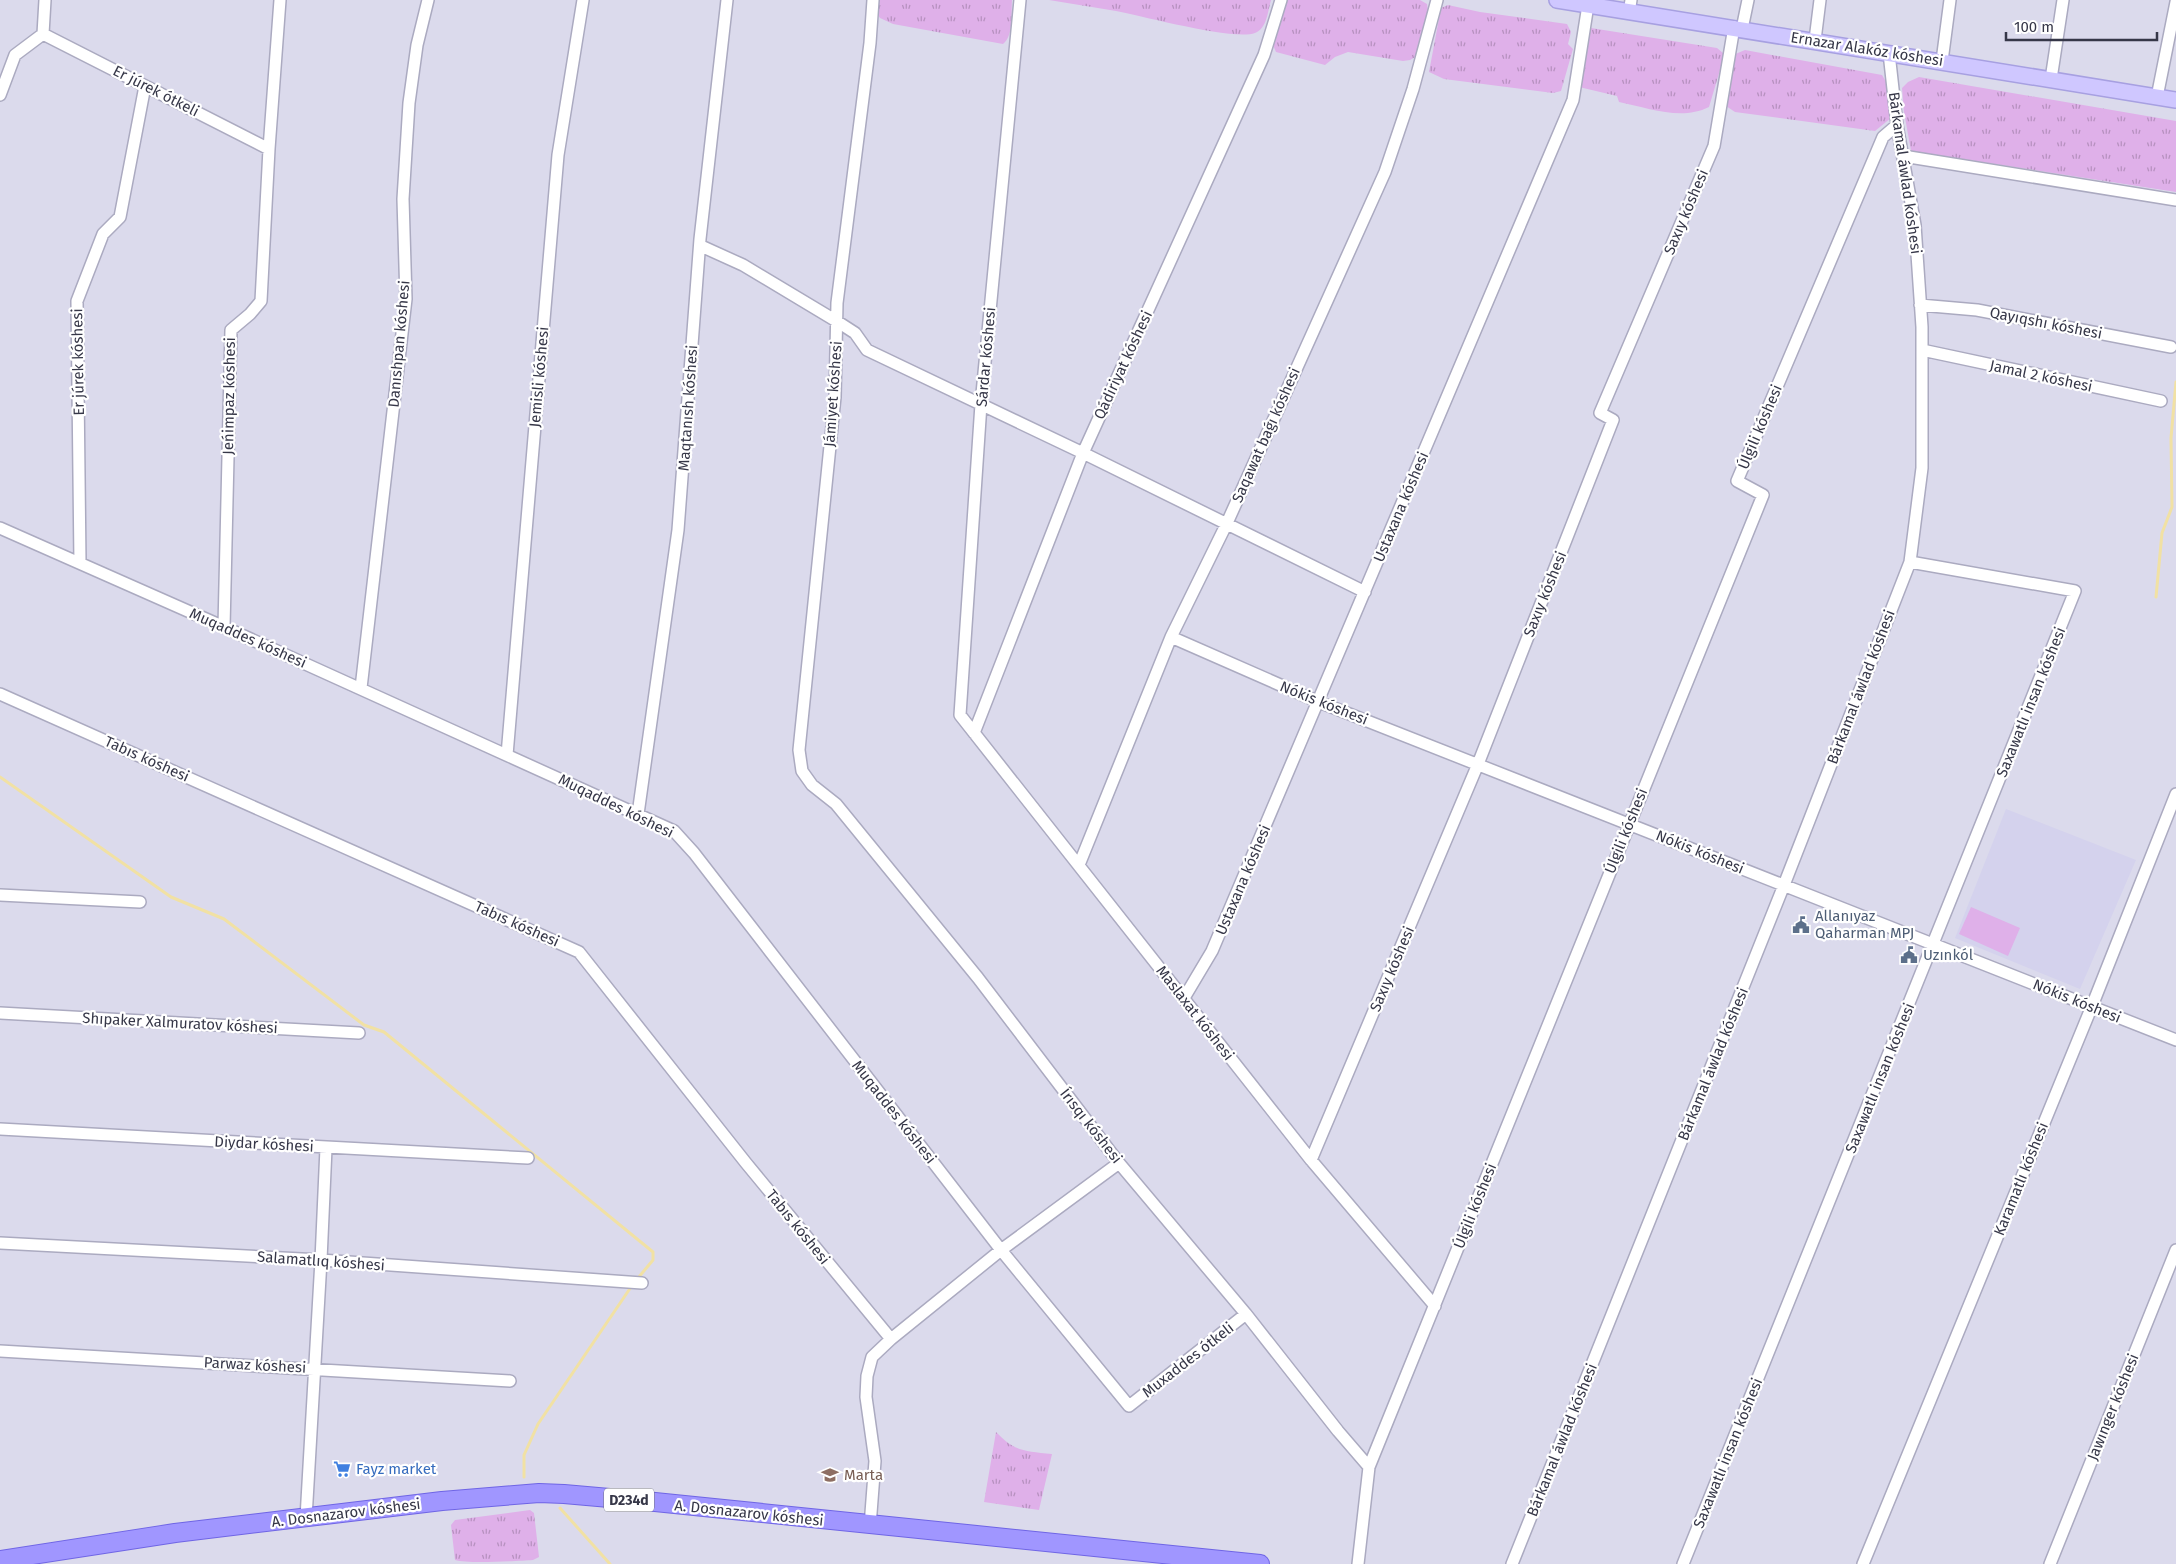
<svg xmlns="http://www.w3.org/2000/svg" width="2176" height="1564" viewBox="0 0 2176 1564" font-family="'Fira Sans',sans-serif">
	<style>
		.residential { fill: #dbdaec }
		.education { fill: #d4d2ed }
		.grass { fill: url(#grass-tufts) }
		.pitch { fill: #dfb0e9 }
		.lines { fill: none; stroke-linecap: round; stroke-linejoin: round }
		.stream { stroke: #f1e1a4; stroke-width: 3 }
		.street-casing { stroke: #abaac0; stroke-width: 14 }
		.secondary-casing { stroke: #a7a0e1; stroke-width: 18 }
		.primary-casing { stroke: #6f65e5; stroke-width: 20 }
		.street { stroke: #fff; stroke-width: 11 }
		.secondary { stroke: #cfc7ff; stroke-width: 15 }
		.primary { stroke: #a096ff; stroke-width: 18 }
		.labels { text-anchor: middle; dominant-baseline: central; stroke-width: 4.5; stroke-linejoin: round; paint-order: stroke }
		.shield { fill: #fff; stroke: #72737f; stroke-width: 1 }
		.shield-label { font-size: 14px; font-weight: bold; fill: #363748 }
		.street-label { font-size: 15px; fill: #363748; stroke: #fff }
		.service-label { font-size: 15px; fill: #4e5e75; stroke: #fff; text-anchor: start }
		.shop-label { font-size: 15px; fill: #366cbe; stroke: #fff; text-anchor: start }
		.education-label { font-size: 15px; fill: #785e54; stroke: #fff; text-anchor: start }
	</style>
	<defs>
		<pattern id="grass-tufts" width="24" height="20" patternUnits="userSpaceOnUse" patternTransform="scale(1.25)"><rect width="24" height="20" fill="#dfb0e9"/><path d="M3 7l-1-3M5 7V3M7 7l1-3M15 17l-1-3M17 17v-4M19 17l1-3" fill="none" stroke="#b690bf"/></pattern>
	</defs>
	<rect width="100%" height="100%" fill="#e9e8f4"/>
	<path class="residential" d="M 0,0 L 2176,0 L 2176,1564 L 0,1564 Z"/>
	<path class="education" d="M 2006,809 L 2136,860 L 2080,989 L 1955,938 Z"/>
	<path class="grass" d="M 875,0 L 1012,0 C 1011,13 1014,36 1003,44 L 893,24 L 880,18 L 875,11 Z
		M 1049,0 L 1271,0 C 1268,10 1267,29 1255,33 C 1234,41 1143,16 1116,11 C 1094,7 1071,4 1049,0 Z
		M 1285,0 L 1420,0 L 1427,4 L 1428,11 L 1419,55 L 1410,60 L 1403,61 L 1348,52 L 1335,57 L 1325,65 L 1276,52 L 1273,45 Z
		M 1448,5 L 1480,12 L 1567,24 L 1571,32 L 1568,44 L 1573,49 L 1561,91 L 1553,93 L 1444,79 L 1429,72 L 1441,8 Z
		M 1591,28 L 1717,48 L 1723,53 L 1723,60 L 1709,107 C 1681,121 1649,108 1619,102 L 1617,96 L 1579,87 L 1587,33 Z
		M 1745,50 L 1882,75 L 1888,85 L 1891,118 L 1875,131 L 1735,112 L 1723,104 L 1733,55 Z
		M 1919,77 L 2176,121 L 2176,192 L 1911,151 L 1904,112 L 1902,88 L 1908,82 Z
		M 996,1432 C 1015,1452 1025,1451 1052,1454 L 1039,1510 L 984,1502 Z
		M 530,1510 L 534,1513 L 539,1557 L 533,1560 C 517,1561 467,1564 455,1560 L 451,1525 L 455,1520 Z"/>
	<path class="pitch" d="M 1971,907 L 2020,928 L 2008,956 L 1959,934 Z"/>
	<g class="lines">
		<path class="stream" d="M 2156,597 L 2162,533 L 2172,507 L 2171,438 L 2176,382
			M 0,777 L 171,897 L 224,919 L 364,1025 L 384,1032 L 653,1252 L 653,1260 L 638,1278
			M 524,1477 L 524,1455 L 538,1424 L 631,1287
			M 560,1508 L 610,1564"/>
		<g class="street-casing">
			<path id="street" d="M 873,0 L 870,43 L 837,303 L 835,397 L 799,750 L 802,771 L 812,785 L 836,804 L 978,978 L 1119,1163 L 1246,1314 L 1338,1431 L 1369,1467
				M 1020,0 L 981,404 L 960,715 L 1311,1160 L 1435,1306
				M 1629,13 L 1631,0
				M 1742,29 L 1748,0
				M 43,34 L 269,149
				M 1815,40 L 1820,0
				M 1942,61 L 1950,0
				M 2051,79 L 2063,0
				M 0,95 L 15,55 L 43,34 L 45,0
				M 2157,97 L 2176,2
				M 1903,156 L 2176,200
				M 701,246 L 743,265 L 838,322 L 855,333 L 867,350 L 1083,453 L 1365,592
				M 1920,305 L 1977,310 L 2171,347
				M 1922,350 L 2161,401
				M 0,528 L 224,627 L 674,831 L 694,853 L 1001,1250 L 1129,1406 L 1246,1314
				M 80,563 L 77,301 L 103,234 L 120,217 L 145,86
				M 224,627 L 231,330 L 250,314 L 261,301 L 269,149 L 280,0
				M 1171,637 L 1319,702 L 2176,1040
				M 361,688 L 406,299 L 403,199 L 409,103 L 417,45 L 428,0
				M 0,694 L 579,952 L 746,1163 L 891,1339
				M 974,733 L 1083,453 L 1264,55 L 1281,0
				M 507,755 L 558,155 L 583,0
				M 638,814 L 678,530 L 700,239 L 727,0
				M 1079,865 L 1171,637 L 1227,523 L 1385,172 L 1413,89 L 1437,0
				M 0,895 L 140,902
				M 1184,998 L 1212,951 L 1573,100 L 1588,5
				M 0,1013 L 359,1033
				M 0,1129 L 528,1158
				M 1311,1160 L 1478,764 L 1613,420 L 1600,413 L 1714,146 L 1734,27
				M 0,1243 L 321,1260 L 642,1283
				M 0,1351 L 510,1381
				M 306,1518 L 321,1260 L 326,1148
				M 870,1526 L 875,1461 L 866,1397 L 867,1376 L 872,1357 L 891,1339 L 1001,1250 L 1119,1163
				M 1358,1564 L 1369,1467 L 1763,495 L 1737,481 L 1883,137 L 1897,125
				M 1512,1564 L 1784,885 L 1910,562 L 1922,468 L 1922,327 L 1915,225 L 1897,125 L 1889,53
				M 1683,1564 L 2075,591 L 1910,562
				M 1863,1564 L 2092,1006 L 2176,794
				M 2050,1564 L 2176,1250"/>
		</g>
		<g class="secondary-casing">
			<path id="secondary" d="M 1557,0 L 2176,100"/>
		</g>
		<g class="primary-casing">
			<path id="primary" d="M 0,1560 L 175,1533 L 442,1501 L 539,1493 L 564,1494 L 655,1502 L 1260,1564"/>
		</g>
		<use href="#street" class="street"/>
		<use href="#secondary" class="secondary"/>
		<use href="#primary" class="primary"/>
	</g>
	<defs>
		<g id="civic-bare" transform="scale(1.35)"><path d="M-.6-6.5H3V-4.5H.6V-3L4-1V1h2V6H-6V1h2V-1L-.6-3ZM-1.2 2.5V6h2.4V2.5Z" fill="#5c6f8a" stroke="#fff" stroke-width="2.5" paint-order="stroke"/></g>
		<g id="supermarket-bare" transform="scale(1.35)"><path d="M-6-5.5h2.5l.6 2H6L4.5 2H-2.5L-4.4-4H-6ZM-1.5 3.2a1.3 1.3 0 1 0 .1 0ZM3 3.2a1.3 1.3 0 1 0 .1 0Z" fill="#3f7fe0" stroke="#fff" stroke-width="2.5" paint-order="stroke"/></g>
		<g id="school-bare" transform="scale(1.35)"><path d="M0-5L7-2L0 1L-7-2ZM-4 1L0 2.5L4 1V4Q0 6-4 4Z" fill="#8d6e63" stroke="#fff" stroke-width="2.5" paint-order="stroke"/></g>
	</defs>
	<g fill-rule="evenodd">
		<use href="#civic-bare" x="1801" y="925"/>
		<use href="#civic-bare" x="1909" y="955"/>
		<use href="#supermarket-bare" x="342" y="1469"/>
		<use href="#school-bare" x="830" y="1475"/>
	</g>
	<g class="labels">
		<rect class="shield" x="604" y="1488.5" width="50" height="23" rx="4"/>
		<g class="shield-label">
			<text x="629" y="1500">D234d</text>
		</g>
		<g class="street-label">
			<text transform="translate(1867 49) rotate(9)">Ernazar Alakóz kóshesi</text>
			<text transform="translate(156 91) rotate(27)">Er júrek ótkeli</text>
			<text transform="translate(1905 173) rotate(82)">Bárkamal áwlad kóshesi</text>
			<text transform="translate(1686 212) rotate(-67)">Saxıy kóshesi</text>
			<text transform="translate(2046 323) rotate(11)">Qayıqshı kóshesi</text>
			<text transform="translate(399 344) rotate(-85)">Danıshpan kóshesi</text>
			<text transform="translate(986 357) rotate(-85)">Sárdar kóshesi</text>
			<text transform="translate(78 362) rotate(-91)">Er júrek kóshesi</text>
			<text transform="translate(1123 365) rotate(-65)">Qádiriyat kóshesi</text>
			<text transform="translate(2041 376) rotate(12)">Jamal 2 kóshesi</text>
			<text transform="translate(539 377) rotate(-85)">Jemisli kóshesi</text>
			<text transform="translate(833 394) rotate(-86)">Jámiyet kóshesi</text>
			<text transform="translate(229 396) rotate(-89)">Jeńimpaz kóshesi</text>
			<text transform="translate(688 408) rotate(-86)">Maqtanısh kóshesi</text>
			<text transform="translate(1760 427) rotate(-67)">Úlgili kóshesi</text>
			<text transform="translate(1266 435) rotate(-66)">Saqawat baǵı kóshesi</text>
			<text transform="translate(1401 507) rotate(-67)">Ustaxana kóshesi</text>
			<text transform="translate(1545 594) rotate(-68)">Saxıy kóshesi</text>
			<text transform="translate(248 638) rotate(24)">Muqaddes kóshesi</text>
			<text transform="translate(1861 687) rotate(-69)">Bárkamal áwlad kóshesi</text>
			<text transform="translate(2031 702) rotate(-68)">Saxawatlı insan kóshesi</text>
			<text transform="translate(1324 703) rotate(22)">Nókis kóshesi</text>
			<text transform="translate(147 759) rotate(24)">Tabıs kóshesi</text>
			<text transform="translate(616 806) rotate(26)">Muqaddes kóshesi</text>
			<text transform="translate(1626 831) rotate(-68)">Úlgili kóshesi</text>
			<text transform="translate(1700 852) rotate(22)">Nókis kóshesi</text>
			<text transform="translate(1243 880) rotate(-67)">Ustaxana kóshesi</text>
			<text transform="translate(517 924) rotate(24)">Tabıs kóshesi</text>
			<text transform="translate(1392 969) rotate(-67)">Saxıy kóshesi</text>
			<text transform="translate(2077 1001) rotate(22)">Nókis kóshesi</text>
			<text transform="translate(1195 1013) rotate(52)">Maslaxat kóshesi</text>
			<text transform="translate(180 1023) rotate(3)">Shıpaker Xalmuratov kóshesi</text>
			<text transform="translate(1713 1064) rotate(-68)">Bárkamal áwlad kóshesi</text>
			<text transform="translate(1880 1078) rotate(-68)">Saxawatlı insan kóshesi</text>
			<text transform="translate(894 1112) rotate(52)">Muqaddes kóshesi</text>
			<text transform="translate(1091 1126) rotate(52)">Írısqı kóshesi</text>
			<text transform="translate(264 1144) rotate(3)">Diydar kóshesi</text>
			<text transform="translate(2021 1179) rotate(-68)">Karamatlı kóshesi</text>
			<text transform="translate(1475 1206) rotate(-68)">Úlgili kóshesi</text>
			<text transform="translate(798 1227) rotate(51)">Tabıs kóshesi</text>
			<text transform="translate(321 1261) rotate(4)">Salamatlıq kóshesi</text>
			<text transform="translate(1188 1360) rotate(-38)">Muxaddes ótkeli</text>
			<text transform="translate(255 1365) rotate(3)">Parwaz kóshesi</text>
			<text transform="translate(2113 1407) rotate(-68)">Jawınger kóshesi</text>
			<text transform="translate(1562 1440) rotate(-68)">Bárkamal áwlad kóshesi</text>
			<text transform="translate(1728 1453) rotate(-68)">Saxawatlı insan kóshesi</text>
			<text transform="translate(346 1513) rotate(-7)">A. Dosnazarov kóshesi</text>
			<text transform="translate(749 1513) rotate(6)">A. Dosnazarov kóshesi</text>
		</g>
		<g class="service-label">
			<text x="1815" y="916">Allanıyaz<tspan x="1815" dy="17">Qaharman MPJ</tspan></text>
			<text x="1923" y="955">Uzınkól</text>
		</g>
		<g class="shop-label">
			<text x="356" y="1469">Fayz market</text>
		</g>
		<g class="education-label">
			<text x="844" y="1475">Marta</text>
		</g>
	</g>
	<path d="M2006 32v8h151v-8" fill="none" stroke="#363748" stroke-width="2.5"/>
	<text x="2014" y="32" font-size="15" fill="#363748" stroke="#ffffff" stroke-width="4" paint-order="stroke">100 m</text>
</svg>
